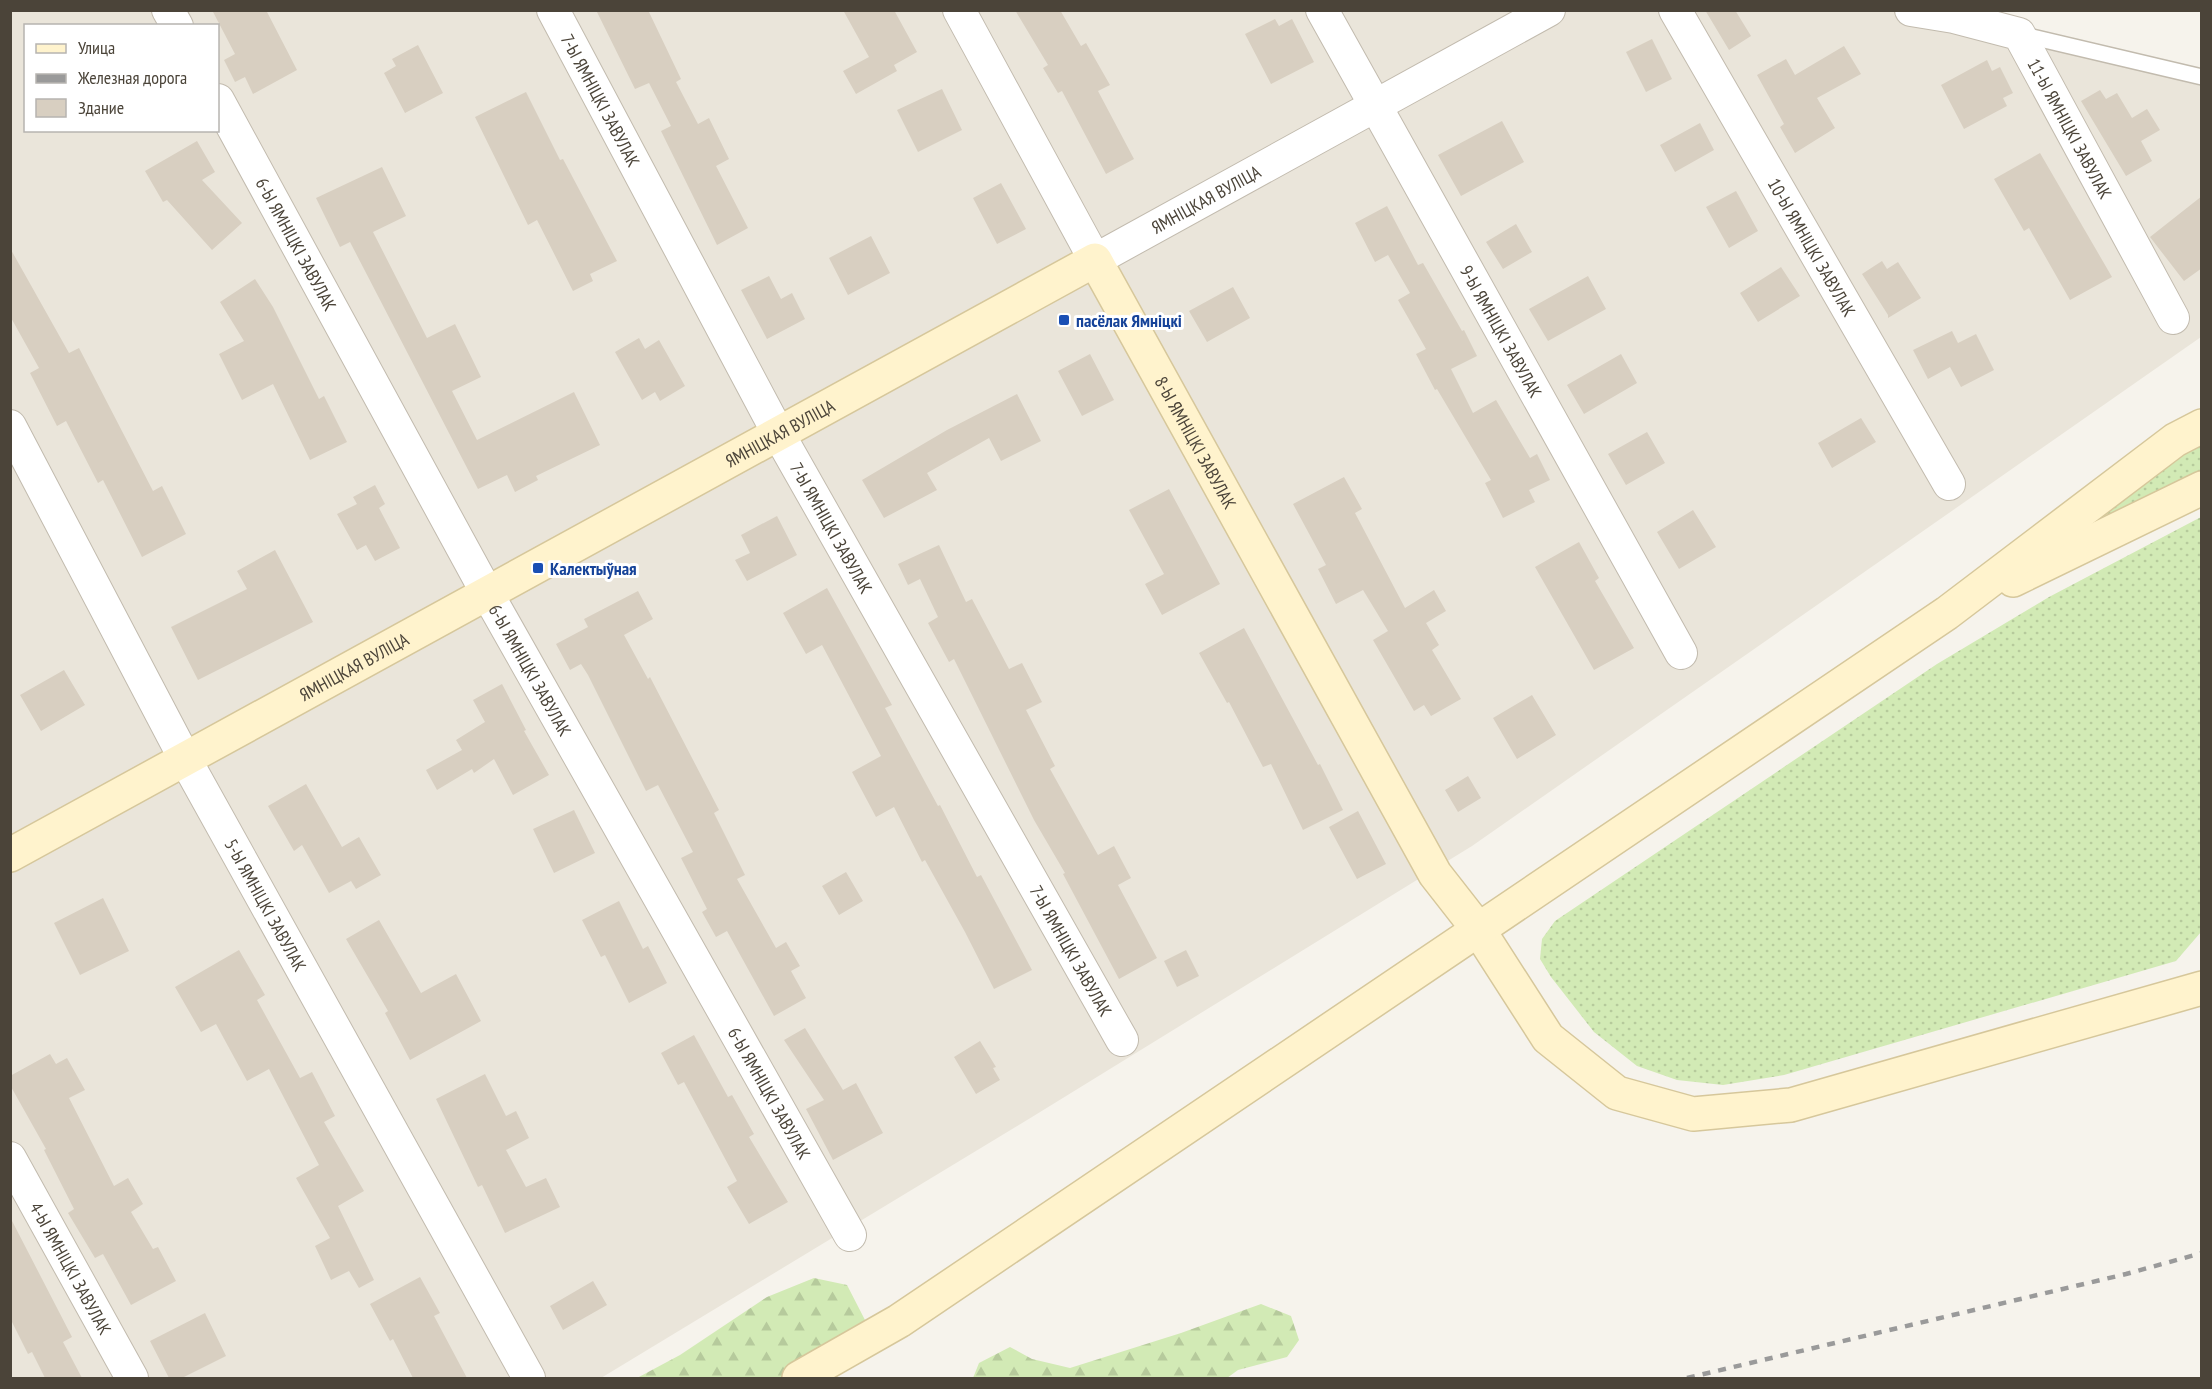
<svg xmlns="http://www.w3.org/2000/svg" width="2212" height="1389" viewBox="0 0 2212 1389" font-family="'PT Sans Narrow',sans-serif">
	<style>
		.residential { fill: #eae5da; fill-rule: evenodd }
		.grass { fill: url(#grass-dots) }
		.forest { fill: url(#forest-firs) }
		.building { fill: #d8cfc1 }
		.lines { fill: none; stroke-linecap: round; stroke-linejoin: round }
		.lane-casing { stroke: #c2bbae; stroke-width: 18 }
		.street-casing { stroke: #c2bbae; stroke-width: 34 }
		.secondary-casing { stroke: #d6c79b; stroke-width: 36 }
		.lane { stroke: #fff; stroke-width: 15 }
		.street { stroke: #fff; stroke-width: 32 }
		.secondary { stroke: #fff3cd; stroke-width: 33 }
		.rail { stroke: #9a9a9a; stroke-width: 4.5; stroke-dasharray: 8 8; stroke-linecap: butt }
		.transit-dot { fill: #1a4fb4; stroke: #fff; stroke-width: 2 }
		.labels { text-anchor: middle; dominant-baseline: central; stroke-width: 6; stroke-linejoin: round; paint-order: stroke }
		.street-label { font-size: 18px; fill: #4b4439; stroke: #fff }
		.transit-label { font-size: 18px; font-weight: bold; fill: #164399; stroke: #fff; text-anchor: start }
	</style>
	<defs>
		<pattern id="grass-dots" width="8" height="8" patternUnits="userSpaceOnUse" patternTransform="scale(1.5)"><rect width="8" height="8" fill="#d2eab5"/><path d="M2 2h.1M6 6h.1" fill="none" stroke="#b6ca9c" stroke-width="1.8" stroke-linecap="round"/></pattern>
		<pattern id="forest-firs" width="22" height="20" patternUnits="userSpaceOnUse" patternTransform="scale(1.5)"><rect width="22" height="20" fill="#d2eab5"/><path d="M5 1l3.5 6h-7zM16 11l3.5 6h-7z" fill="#b6ca9c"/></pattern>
	</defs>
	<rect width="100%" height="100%" fill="#f6f3ec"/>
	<path class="residential" d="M 10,11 L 1917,11 L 2201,86 L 2201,337 L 1472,846 L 1032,1117 L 601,1378 L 11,1378 ZM 26,26 L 218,26 L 218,130 L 26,130 Z"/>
	<path class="grass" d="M 2201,442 L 2201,471 L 2089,530 L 2085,525 L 2176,458 Z
		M 2201,517 L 2201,932 L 2176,961 L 1784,1075 L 1723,1085 L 1677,1080 L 1637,1066 L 1594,1032 L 1551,977 L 1540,959 L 1542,939 L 1555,921 L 1937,664 L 2049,597 Z"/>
	<path class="forest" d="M 814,1278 L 847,1285 L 865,1320 L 849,1348 L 805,1378 L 637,1378 L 680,1355 L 767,1297 Z
		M 1261,1304 L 1291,1316 L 1299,1340 L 1287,1357 L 1238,1370 L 1227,1378 L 973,1378 L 979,1363 L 1010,1347 L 1032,1359 L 1070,1368 L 1181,1333 Z"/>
	<path class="building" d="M 212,10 L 266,10 L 297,70 L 253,94 L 245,77 L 235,82 L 224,60 L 235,54 Z
		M 596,10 L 648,10 L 681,79 L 676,82 L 698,124 L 709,118 L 729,159 L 716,166 L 748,228 L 717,245 L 661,131 L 671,126 L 649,83 L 635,89 Z
		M 843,10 L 894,10 L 917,52 L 894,65 L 897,71 L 856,94 L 843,71 L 869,57 Z
		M 1015,10 L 1060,10 L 1081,46 L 1086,43 L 1110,85 L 1098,91 L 1134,159 L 1106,174 L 1062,91 L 1058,93 L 1043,68 L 1048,65 Z
		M 1705,10 L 1735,10 L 1751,36 L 1729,50 Z
		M 1275,19 L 1279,26 L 1292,19 L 1314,62 L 1271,84 L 1245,34 Z
		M 1652,39 L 1672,79 L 1646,92 L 1626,52 Z
		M 418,45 L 443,93 L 405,113 L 384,73 L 396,66 L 392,59 Z
		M 1844,46 L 1861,74 L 1817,98 L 1835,128 L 1795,153 L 1780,127 L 1784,124 L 1757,75 L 1786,59 L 1795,75 Z
		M 1987,60 L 1992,71 L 2000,67 L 2013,93 L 2003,98 L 2007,106 L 1964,129 L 1941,85 Z
		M 942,89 L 962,130 L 918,152 L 897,110 Z
		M 2100,90 L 2106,99 L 2117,93 L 2132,118 L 2147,109 L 2160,130 L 2141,141 L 2152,161 L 2126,176 L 2081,101 Z
		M 526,92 L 560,160 L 563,159 L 617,261 L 590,274 L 593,281 L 573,291 L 537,220 L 528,225 L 475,117 Z
		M 1502,121 L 1524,162 L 1461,196 L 1438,155 Z
		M 1700,123 L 1714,150 L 1675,172 L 1660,145 Z
		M 197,141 L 215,172 L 202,180 L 242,223 L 212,250 L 167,200 L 163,202 L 145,171 Z
		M 2040,153 L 2112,277 L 2070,300 L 2029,228 L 2024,231 L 1994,179 Z
		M 382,167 L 406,216 L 373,232 L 427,338 L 455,324 L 481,377 L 452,391 L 477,440 L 574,392 L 600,445 L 536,476 L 538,480 L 515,492 L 507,475 L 478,489 L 350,242 L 340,247 L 316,198 Z
		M 1001,183 L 1026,229 L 997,244 L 973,198 Z
		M 1736,191 L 1758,231 L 1729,248 L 1706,207 Z
		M 2202,196 L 2202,268 L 2184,281 L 2150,237 Z
		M 1387,206 L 1418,265 L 1423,263 L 1462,331 L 1464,330 L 1477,356 L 1451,369 L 1473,413 L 1496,400 L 1530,458 L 1537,454 L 1550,480 L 1529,490 L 1535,502 L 1503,518 L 1485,483 L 1491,480 L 1437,389 L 1435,390 L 1416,354 L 1426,349 L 1398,300 L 1410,293 L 1388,255 L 1375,262 L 1355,223 Z
		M 1516,224 L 1532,252 L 1503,269 L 1486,242 Z
		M 871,236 L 890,273 L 848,295 L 829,258 Z
		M 10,248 L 69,353 L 79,348 L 153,491 L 162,486 L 186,534 L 142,557 L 103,480 L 98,483 L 66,421 L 57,426 L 30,373 L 39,368 L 10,316 Z
		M 1882,261 L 1887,269 L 1898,262 L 1921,298 L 1888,318 L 1888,315 L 1862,274 Z
		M 1781,267 L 1800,296 L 1758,322 L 1740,293 Z
		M 769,276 L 781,299 L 792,293 L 805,319 L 767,339 L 741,290 Z
		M 1588,276 L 1606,309 L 1548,341 L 1529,309 Z
		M 255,279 L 273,307 L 319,399 L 324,396 L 347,442 L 310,460 L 273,384 L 242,400 L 219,354 L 244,341 L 220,302 Z
		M 1233,287 L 1250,318 L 1207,342 L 1189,311 Z
		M 1952,331 L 1958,343 L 1976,334 L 1994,370 L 1961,387 L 1950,367 L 1928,379 L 1913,350 Z
		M 639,338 L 645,349 L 659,340 L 685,386 L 660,401 L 655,392 L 642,400 L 615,352 Z
		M 1090,354 L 1114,400 L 1082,416 L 1058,371 Z
		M 1621,354 L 1637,383 L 1584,414 L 1567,385 Z
		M 1017,394 L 1041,441 L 1001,461 L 989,438 L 927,473 L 937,490 L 884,518 L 862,480 L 947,430 Z
		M 1861,418 L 1876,442 L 1832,468 L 1818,443 Z
		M 1647,432 L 1665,463 L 1626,485 L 1608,454 Z
		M 1344,477 L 1362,509 L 1355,513 L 1405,608 L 1434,590 L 1446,611 L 1426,623 L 1439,645 L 1432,650 L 1461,699 L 1431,716 L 1424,705 L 1414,711 L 1373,640 L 1388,631 L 1363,590 L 1336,604 L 1318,569 L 1326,565 L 1293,504 Z
		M 375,485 L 385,504 L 379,508 L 400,548 L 375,561 L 366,545 L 357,550 L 337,514 L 357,504 L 353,497 Z
		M 1169,489 L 1220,584 L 1162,615 L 1145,584 L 1164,574 L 1129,510 Z
		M 1693,510 L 1716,547 L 1679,569 L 1657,532 Z
		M 777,516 L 797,555 L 747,581 L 735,560 L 750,553 L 741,535 Z
		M 1579,542 L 1599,578 L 1595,581 L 1634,648 L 1594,670 L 1535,567 Z
		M 939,545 L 966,602 L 972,599 L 1009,669 L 1022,663 L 1042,702 L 1026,710 L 1055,766 L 1050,769 L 1098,855 L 1114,846 L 1131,878 L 1118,885 L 1157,958 L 1119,979 L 1063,874 L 1065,873 L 1034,820 L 954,659 L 949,662 L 928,623 L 938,617 L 920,579 L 908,585 L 898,564 Z
		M 275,550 L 313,622 L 198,680 L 171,627 L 247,589 L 237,571 Z
		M 827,588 L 892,705 L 885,708 L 938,806 L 940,805 L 977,877 L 981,875 L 1032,970 L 994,989 L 965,932 L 925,860 L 922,862 L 894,807 L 876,817 L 852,772 L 881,756 L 822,645 L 806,654 L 783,613 Z
		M 638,591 L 653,619 L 624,635 L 648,679 L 650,677 L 719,810 L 714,813 L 745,875 L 737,879 L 776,948 L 786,942 L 800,966 L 791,971 L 806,998 L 774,1016 L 727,931 L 716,937 L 702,912 L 707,909 L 681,858 L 693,852 L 658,785 L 646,791 L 588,675 L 581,664 L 570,670 L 556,644 L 588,627 L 584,619 Z
		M 1244,628 L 1318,765 L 1320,764 L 1343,810 L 1303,830 L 1271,764 L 1263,767 L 1229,702 L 1227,703 L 1199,653 Z
		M 64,670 L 85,705 L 41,731 L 20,695 Z
		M 502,684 L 526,730 L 524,731 L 549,775 L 513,795 L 494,759 L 474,773 L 472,769 L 437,790 L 426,770 L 462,750 L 456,740 L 485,722 L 473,700 Z
		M 1532,695 L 1556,735 L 1517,759 L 1493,718 Z
		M 1468,776 L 1481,798 L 1458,812 L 1445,790 Z
		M 306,784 L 342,847 L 359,837 L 381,875 L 356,889 L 351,881 L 329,893 L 302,845 L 294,851 L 268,806 Z
		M 574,810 L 595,853 L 554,873 L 533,829 Z
		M 1358,811 L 1386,864 L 1357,879 L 1329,827 Z
		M 846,872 L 863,901 L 839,915 L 822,886 Z
		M 103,898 L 129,951 L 80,975 L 54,923 Z
		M 619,901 L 643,949 L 648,946 L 667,983 L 629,1003 L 605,955 L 601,957 L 582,920 Z
		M 379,920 L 421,993 L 456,974 L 481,1021 L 410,1060 L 385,1013 L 388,1011 L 346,939 Z
		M 239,950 L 265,995 L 257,1000 L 300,1078 L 312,1072 L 335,1116 L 324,1122 L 364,1191 L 338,1206 L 374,1280 L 359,1288 L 349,1271 L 331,1280 L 315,1246 L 330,1238 L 296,1178 L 319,1165 L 269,1069 L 247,1081 L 216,1024 L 201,1032 L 175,987 Z
		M 1186,950 L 1199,976 L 1177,987 L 1164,961 Z
		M 805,1028 L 843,1090 L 856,1083 L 883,1133 L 833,1160 L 806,1109 L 824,1100 L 784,1040 Z
		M 694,1035 L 728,1097 L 732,1095 L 754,1134 L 749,1137 L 788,1202 L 749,1224 L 727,1187 L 737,1181 L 684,1082 L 678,1085 L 661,1053 Z
		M 980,1041 L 996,1067 L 993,1068 L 1000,1080 L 976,1094 L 954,1057 Z
		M 50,1054 L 56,1064 L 67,1058 L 85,1090 L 69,1098 L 114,1186 L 128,1178 L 143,1204 L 131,1212 L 153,1249 L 158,1247 L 176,1281 L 131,1305 L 103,1254 L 95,1258 L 68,1213 L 74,1209 L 44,1150 L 46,1149 L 10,1085 L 10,1076 Z
		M 485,1074 L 506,1116 L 516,1111 L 529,1138 L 506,1150 L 526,1187 L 546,1178 L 560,1207 L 505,1233 L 482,1185 L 478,1187 L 436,1099 Z
		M 10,1217 L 72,1337 L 63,1342 L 82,1378 L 45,1378 L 32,1352 L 28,1354 L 10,1318 Z
		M 420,1277 L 440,1313 L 434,1316 L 467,1378 L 413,1378 L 393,1339 L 390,1341 L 370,1304 Z
		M 593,1281 L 607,1305 L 563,1330 L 550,1306 Z
		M 205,1313 L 226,1356 L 182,1378 L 169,1378 L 150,1341 Z"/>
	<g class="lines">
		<g class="lane-casing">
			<path id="lane" d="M 2019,34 L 2202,77"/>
		</g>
		<g class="street-casing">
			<g id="street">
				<path d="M 168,10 L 177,26"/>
				<path id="s1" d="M 553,10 L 778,433 L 1122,1040"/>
				<path id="s2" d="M 959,10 L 1095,260 L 1549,10"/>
				<path id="s3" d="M 1322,10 L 1681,653"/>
				<path id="s4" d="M 1675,10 L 1949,484"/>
				<path id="s5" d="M 1911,10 L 1954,17 L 2019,34 L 2173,318"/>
				<path id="s6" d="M 218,100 L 487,593 L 850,1235"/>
				<path id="s7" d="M 10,426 L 185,759 L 529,1378"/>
				<path id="s8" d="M 10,1158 L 132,1378"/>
			</g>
		</g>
		<g class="secondary-casing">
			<g id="secondary">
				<path d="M 2013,580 L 2202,488"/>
				<path id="s9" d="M 10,855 L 1095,260 L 1435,874 L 1478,929 L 1548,1038 L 1617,1093 L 1693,1114 L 1791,1105 L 2202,988"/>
				<path d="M 799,1378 L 899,1321 L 1947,613 L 2175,440 L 2202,426"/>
			</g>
		</g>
		<use href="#lane" class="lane"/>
		<use href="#street" class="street"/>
		<use href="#secondary" class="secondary"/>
		<path class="rail" d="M 1687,1378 L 2126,1274 L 2202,1253"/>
	</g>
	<g class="transit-dot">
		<rect x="1058" y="314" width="12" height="12" rx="3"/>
		<rect x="532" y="562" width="12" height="12" rx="3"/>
	</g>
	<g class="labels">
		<g class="street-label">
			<text stroke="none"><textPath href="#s1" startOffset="102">7-Ы ЯМНІЦКІ ЗАВУЛАК</textPath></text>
			<text stroke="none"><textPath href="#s5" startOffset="218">11-Ы ЯМНІЦКІ ЗАВУЛАК</textPath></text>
			<text stroke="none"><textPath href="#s2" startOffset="411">ЯМНІЦКАЯ ВУЛІЦА</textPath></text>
			<text stroke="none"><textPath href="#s6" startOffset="164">6-Ы ЯМНІЦКІ ЗАВУЛАК</textPath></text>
			<text stroke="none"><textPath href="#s4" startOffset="274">10-Ы ЯМНІЦКІ ЗАВУЛАК</textPath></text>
			<text stroke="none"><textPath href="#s3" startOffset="368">9-Ы ЯМНІЦКІ ЗАВУЛАК</textPath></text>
			<text stroke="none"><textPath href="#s9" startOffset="878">ЯМНІЦКАЯ ВУЛІЦА</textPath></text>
			<text stroke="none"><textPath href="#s9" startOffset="1446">8-Ы ЯМНІЦКІ ЗАВУЛАК</textPath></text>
			<text stroke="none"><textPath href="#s1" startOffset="588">7-Ы ЯМНІЦКІ ЗАВУЛАК</textPath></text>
			<text stroke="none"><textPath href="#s9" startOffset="392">ЯМНІЦКАЯ ВУЛІЦА</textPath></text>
			<text stroke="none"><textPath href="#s6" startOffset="650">6-Ы ЯМНІЦКІ ЗАВУЛАК</textPath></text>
			<text stroke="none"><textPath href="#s7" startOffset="543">5-Ы ЯМНІЦКІ ЗАВУЛАК</textPath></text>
			<text stroke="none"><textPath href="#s1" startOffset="1074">7-Ы ЯМНІЦКІ ЗАВУЛАК</textPath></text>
			<text stroke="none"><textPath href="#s6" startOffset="1136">6-Ы ЯМНІЦКІ ЗАВУЛАК</textPath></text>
			<text stroke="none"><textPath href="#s8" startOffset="126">4-Ы ЯМНІЦКІ ЗАВУЛАК</textPath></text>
		</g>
		<g class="transit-label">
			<text x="1076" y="320">пасёлак Ямніцкі</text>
			<text x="550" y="568">Калектыўная</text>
		</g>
	</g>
	<rect width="2212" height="1389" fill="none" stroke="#4b4439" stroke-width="24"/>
	<rect x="24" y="24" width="195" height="108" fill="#ffffff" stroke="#b7b4b0" stroke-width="1.5"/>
	<rect x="36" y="44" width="30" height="9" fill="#fff3cd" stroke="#b7b4b0" stroke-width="1.5"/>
	<text x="78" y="54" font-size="18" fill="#4b4439">Улица</text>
	<rect x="36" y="74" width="30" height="9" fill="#9a9a9a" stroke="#b7b4b0" stroke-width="1.5"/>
	<text x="78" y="84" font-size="18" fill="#4b4439">Железная дорога</text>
	<rect x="36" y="99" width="30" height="18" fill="#d8cfc1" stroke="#b7b4b0" stroke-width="1.5"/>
	<text x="78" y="114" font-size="18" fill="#4b4439">Здание</text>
</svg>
